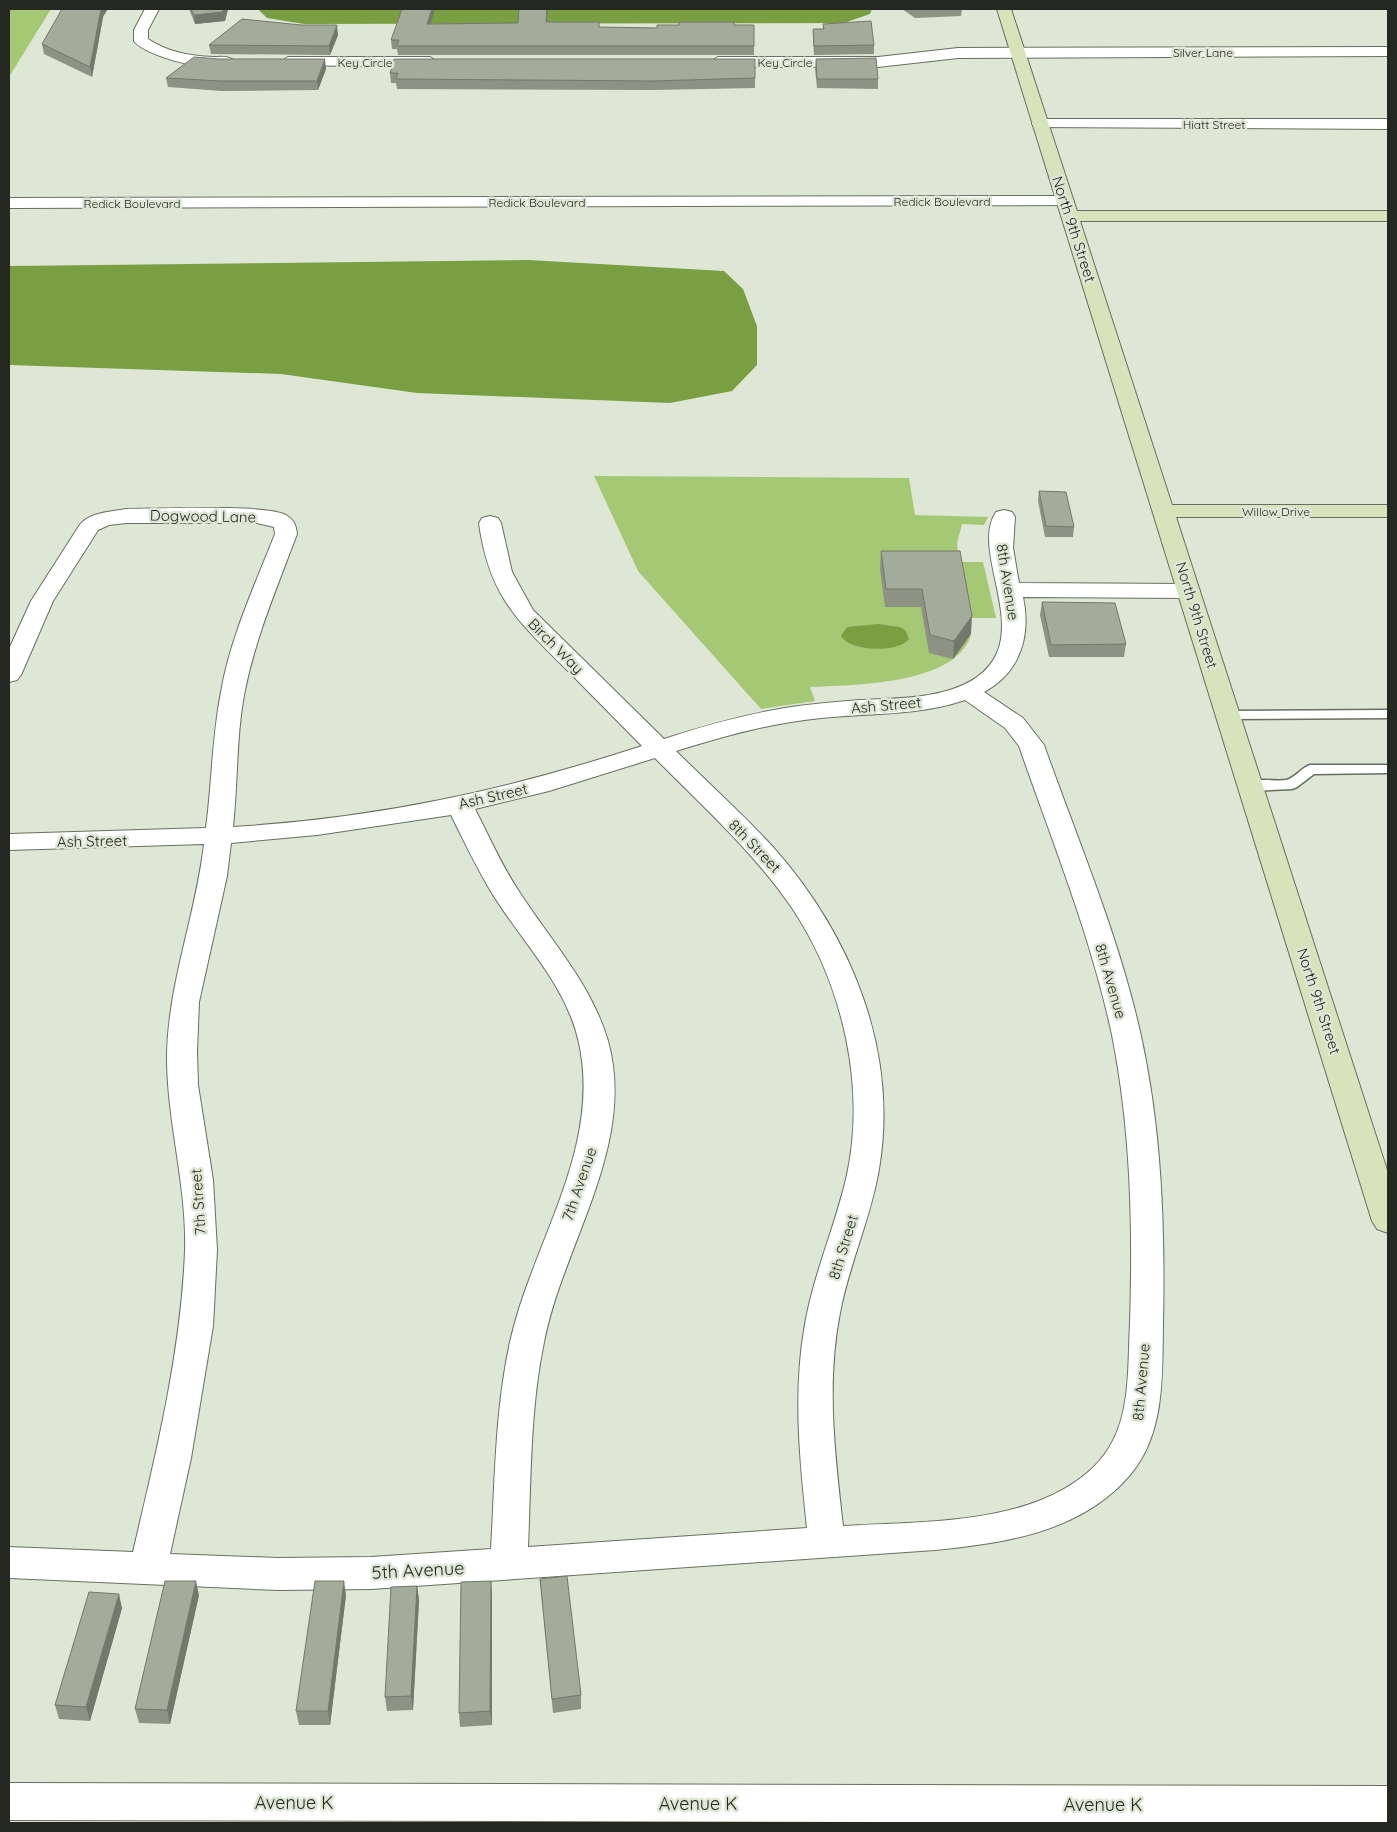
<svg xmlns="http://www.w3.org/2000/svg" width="1397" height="1832" viewBox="0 0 1397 1832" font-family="Quicksand,sans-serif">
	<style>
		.green { fill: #a5c875 }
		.water { fill: #7a9e42 }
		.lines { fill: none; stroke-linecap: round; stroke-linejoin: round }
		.lane-casing { stroke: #686f60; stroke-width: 3 }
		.street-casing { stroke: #686f60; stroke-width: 2 }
		.secondary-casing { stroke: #686f60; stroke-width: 2 }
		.lane { fill: #fff; fill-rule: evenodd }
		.street { fill: #fff; fill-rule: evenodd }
		.secondary { fill: #d6e3bb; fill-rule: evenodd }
		.wall { fill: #8c9384 }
		.shaded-wall { fill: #72786c }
		.building { fill: #a3ab9a; stroke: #72786c }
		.labels { text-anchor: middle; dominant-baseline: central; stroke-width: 5; stroke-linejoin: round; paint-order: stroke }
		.far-street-label { font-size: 12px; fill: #252821; stroke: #dee6d5 }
		.street-label { font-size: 15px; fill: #252821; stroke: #dee6d5 }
		.near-street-label { font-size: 18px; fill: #252821; stroke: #dee6d5 }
	</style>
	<rect width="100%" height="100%" fill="#dee6d5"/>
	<path class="green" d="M 9,9 L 51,9 L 9,77 Z
		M 594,476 L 909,478 L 915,515 L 988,517 L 984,525 L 962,524 L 957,543 L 959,562 L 983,562 L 996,618 L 969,618 C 970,624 972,634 969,640 C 949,685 851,685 810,687 L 815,701 L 761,709 L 638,571 Z"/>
	<path class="water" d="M 258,9 L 872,9 L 870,14 L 844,23 L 304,24 L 267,18 Z
		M 528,260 L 724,271 L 743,289 L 757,326 L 757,365 L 732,391 L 670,403 L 417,393 L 281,374 L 9,365 L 9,266 Z
		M 878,624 L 900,627 L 906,631 L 909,639 C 899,653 850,652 841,636 L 847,627 Z"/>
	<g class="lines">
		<g class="lane-casing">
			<path id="lane" d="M 1388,710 L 1388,718 L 1229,719 L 1222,715 L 1229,711 Z
				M 1310,765 L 1388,765 L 1388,773 L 1314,774 L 1297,787 L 1292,789 L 1251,791 L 1243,786 C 1251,776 1275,782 1286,780 C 1295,778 1301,768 1310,765 Z"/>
		</g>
		<g class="street-casing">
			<path id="street" d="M 145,9 L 159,9 L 148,30 L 148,39 C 168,52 189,56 213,57 C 220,57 230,55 235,62 C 223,78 144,56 134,41 L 134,30 Z
				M 958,48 L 1388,47 L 1388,56 L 958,58 L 878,67 L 718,67 L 710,62 L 718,57 L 878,57 Z
				M 288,57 L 430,57 L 438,62 L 430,67 L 283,65 L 280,62 Z
				M 1040,119 L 1388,119 L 1388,129 L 1034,127 L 1032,124 L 1034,121 Z
				M 1065,196 L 1071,197 L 1074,201 L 1071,205 L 9,208 L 9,198 Z
				M 126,509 C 155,509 266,504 286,515 C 294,520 296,525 297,534 C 278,585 256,636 245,690 C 236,735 238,781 233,827 C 378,818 504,791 642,746 C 617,721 592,695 567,670 C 517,620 489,596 479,523 L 482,518 L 490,516 L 498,518 L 501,523 L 512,572 L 533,610 L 664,739 C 704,726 743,715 785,708 C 810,704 835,702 860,700 C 903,698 976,700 997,653 C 1016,609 973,546 996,512 L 1004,510 L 1012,512 L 1015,517 L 1013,548 L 1019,583 L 1189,584 L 1197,586 L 1200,591 L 1197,596 L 1189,598 L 1023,597 C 1031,635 1021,672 984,692 L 1023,718 L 1044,745 C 1078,841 1119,936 1141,1036 C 1162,1132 1165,1229 1163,1326 C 1162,1377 1165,1434 1130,1475 C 1081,1532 1006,1543 935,1550 L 371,1589 L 278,1590 L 9,1578 L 9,1547 L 133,1552 C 156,1454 181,1353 185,1251 C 187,1184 166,1119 167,1052 C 169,981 196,914 204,844 L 9,850 L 9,834 L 206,828 C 212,783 212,737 221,692 C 230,638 255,585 275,534 L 274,527 L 257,523 L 126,523 L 109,525 L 98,530 L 53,601 L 21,675 L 17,680 L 9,682 L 9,649 L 31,601 L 79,526 C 89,512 110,512 126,509 ZM 965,700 L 1005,728 L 1019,746 C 1052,841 1091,936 1112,1035 C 1131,1130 1133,1227 1130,1323 C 1127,1378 1133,1435 1087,1473 C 1024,1526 921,1521 843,1526 C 835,1456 826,1383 840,1313 C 849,1264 871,1218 879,1169 C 899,1051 851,935 773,847 C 743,814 708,783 676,751 C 724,736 771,723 821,718 C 869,713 918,716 965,700 ZM 655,758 C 702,806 754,852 792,908 C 843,984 867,1089 846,1179 C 834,1230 812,1278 804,1330 C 793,1395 800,1463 807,1528 L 528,1547 C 531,1479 530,1409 544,1342 C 563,1244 637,1145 608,1041 C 592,986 553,943 522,896 C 503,869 490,838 475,809 L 549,791 ZM 451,815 C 465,843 478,871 495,898 C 525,945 567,987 579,1043 C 602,1149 532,1243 510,1342 C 495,1410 495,1480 491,1549 L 371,1557 L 278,1558 L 170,1554 L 191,1458 L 213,1326 L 217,1250 L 213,1180 L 198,1085 L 197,1052 L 199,1002 L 227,876 L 231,843 L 317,835 Z
				M 9,1783 L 1388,1786 L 1388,1823 L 9,1820 Z"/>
		</g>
		<g class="secondary-casing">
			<path id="secondary" d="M 997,9 L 1011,9 L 1077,211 L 1388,211 L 1388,221 L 1080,221 L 1172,505 L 1388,505 L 1388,517 L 1176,517 L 1388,1173 L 1388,1233 L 1377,1229 L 1372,1221 Z"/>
		</g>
		<use href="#lane" class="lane"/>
		<use href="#street" class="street"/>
		<use href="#secondary" class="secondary"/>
	</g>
	<path class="wall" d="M 189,9 L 228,9 L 225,21 L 195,24 Z
		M 548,9 L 547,22 L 600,27 L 657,28 L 734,25 L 754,25 L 754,55 L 398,55 L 397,49 L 392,49 L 391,40 L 431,24 L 518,23 Z
		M 902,9 L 962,9 L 961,16 L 915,18 Z
		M 103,17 L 92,77 L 44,54 L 42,44 Z
		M 823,24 L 874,45 L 874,54 L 814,55 L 813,39 L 813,29 L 823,29 Z
		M 301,25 L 338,35 L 330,55 L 211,54 L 209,45 Z
		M 755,59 L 755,88 L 653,90 L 397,89 L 396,83 L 391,83 L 390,73 Z
		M 816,59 L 878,79 L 878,89 L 817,88 L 815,69 Z
		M 326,69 L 318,90 L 222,91 L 168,87 L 166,78 Z
		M 1039,491 L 1074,527 L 1073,537 L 1045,537 L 1038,501 Z
		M 881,551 L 971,634 L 953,659 L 929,653 L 921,607 L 885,607 L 880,569 Z
		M 1042,602 L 1126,644 L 1124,657 L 1049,657 L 1040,615 Z
		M 540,1579 L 581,1695 L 581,1709 L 553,1713 Z
		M 491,1581 L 492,1595 L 492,1725 L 460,1727 L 459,1713 Z
		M 417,1586 L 419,1600 L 413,1710 L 387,1711 L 385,1697 Z
		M 199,1595 L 170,1724 L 139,1723 L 135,1709 Z
		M 346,1595 L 330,1725 L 299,1725 L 296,1711 Z
		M 122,1608 L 90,1721 L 59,1719 L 55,1705 Z"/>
	<path class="shaded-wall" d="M 101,9 L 108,9 L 103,17 L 92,77 L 90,67 Z
		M 224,9 L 228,9 L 225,21 L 195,24 L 194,15 Z
		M 432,9 L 435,9 L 428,33 L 427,24 Z
		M 547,9 L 548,9 L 546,31 L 546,22 Z
		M 337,25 L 338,35 L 330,55 L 329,46 Z
		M 325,59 L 326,69 L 318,90 L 317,81 Z
		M 972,616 L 971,634 L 953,659 L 954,641 Z
		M 196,1581 L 199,1595 L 170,1724 L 167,1710 Z
		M 344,1581 L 346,1595 L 330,1725 L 328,1711 Z
		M 491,1581 L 492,1595 L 492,1725 L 490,1711 Z
		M 417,1586 L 419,1600 L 413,1710 L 411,1696 Z
		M 119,1594 L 122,1608 L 90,1721 L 86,1707 Z"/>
	<path class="building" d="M 62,9 L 101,9 L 90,67 L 42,44 Z
		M 191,9 L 224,9 L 223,12 L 194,15 Z
		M 402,9 L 432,9 L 427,24 L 518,23 L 519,9 L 547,9 L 546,22 L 599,22 L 599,27 L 657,28 L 657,25 L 679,25 L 679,22 L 734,22 L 734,25 L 754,25 L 754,46 L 397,46 L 399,40 L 391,40 Z
		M 242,19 L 301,25 L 337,25 L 329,46 L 209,45 Z
		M 871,21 L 874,45 L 814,46 L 813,29 L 824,29 L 823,24 Z
		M 194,57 L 219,59 L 325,59 L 317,81 L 221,81 L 166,78 Z
		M 876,58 L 878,79 L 817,79 L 816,59 Z
		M 394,59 L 755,59 L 755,78 L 653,81 L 396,79 L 398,73 L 390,73 Z
		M 1039,491 L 1066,492 L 1074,527 L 1046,526 Z
		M 881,551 L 960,551 L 972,616 L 954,641 L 930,635 L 922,589 L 886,589 Z
		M 1042,602 L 1115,603 L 1126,644 L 1051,645 Z
		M 567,1576 L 581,1695 L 552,1699 L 540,1579 Z
		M 165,1581 L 196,1581 L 167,1710 L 135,1709 Z
		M 315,1581 L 344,1581 L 328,1711 L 296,1711 Z
		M 491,1581 L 490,1711 L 459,1713 L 461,1582 Z
		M 417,1586 L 411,1696 L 385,1697 L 391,1587 Z
		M 89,1592 L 119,1594 L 86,1707 L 55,1705 Z"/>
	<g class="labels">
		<g class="far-street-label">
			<text x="1203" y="52">Silver Lane</text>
			<text x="365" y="62">Key Circle</text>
			<text x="785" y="62">Key Circle</text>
			<text x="1214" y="124">Hiatt Street</text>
			<text x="942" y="201">Redick Boulevard</text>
			<text x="537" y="202">Redick Boulevard</text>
			<text x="132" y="203">Redick Boulevard</text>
			<text x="1276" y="511">Willow Drive</text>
		</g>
		<g class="street-label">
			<text transform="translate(1074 229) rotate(72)">North 9th Street</text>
			<text transform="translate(203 516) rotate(1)">Dogwood Lane</text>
			<text transform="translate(1008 582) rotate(81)">8th Avenue</text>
			<text transform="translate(1197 615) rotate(73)">North 9th Street</text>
			<text transform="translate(556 646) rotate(45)">Birch Way</text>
			<text transform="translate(886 705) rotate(-5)">Ash Street</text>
			<text transform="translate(493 796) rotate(-13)">Ash Street</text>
			<text transform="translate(92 841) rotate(-1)">Ash Street</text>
			<text transform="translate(755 846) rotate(46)">8th Street</text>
			<text transform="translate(1111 981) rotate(74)">8th Avenue</text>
			<text transform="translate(1319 1001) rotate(72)">North 9th Street</text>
			<text transform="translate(579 1184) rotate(-71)">7th Avenue</text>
			<text transform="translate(198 1202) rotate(-94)">7th Street</text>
			<text transform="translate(843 1247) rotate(-73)">8th Street</text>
			<text transform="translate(1141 1382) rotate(-85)">8th Avenue</text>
		</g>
		<g class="near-street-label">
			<text transform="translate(418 1570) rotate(-3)">5th Avenue</text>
			<text x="294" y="1802">Avenue K</text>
			<text x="698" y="1803">Avenue K</text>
			<text x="1103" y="1804">Avenue K</text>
		</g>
	</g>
	<rect width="1397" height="1832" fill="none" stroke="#252821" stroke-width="20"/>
</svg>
